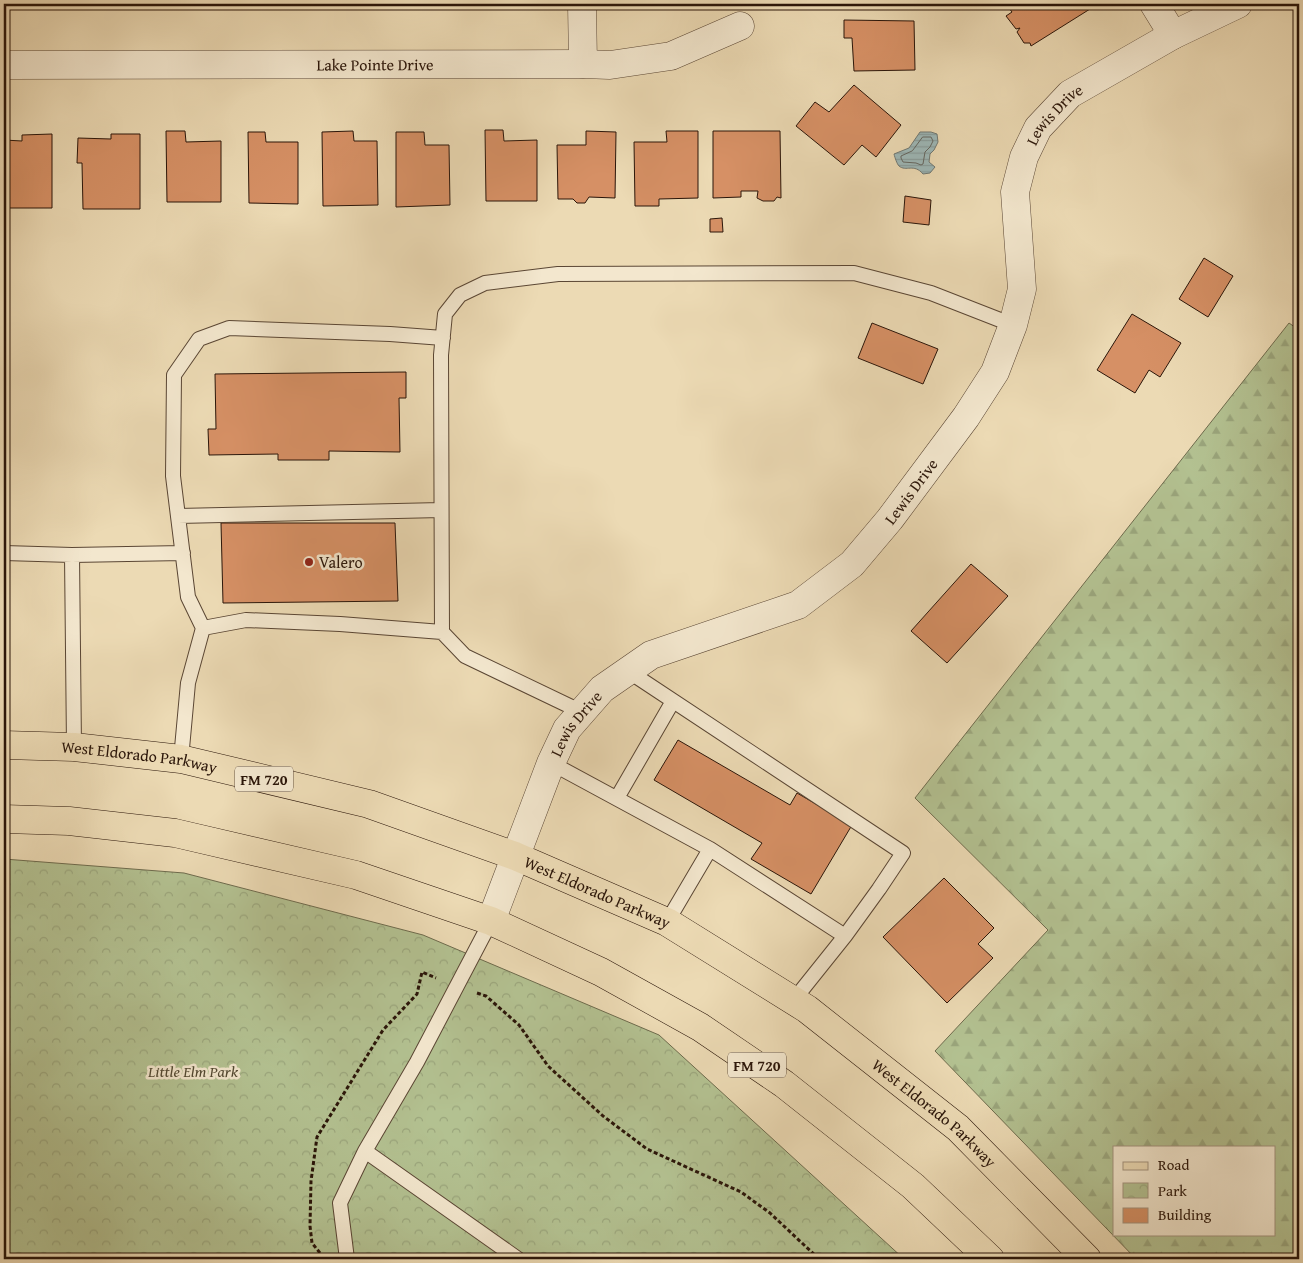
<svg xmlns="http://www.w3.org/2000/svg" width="1303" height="1263" viewBox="0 0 1303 1263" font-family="'Gentium Book Plus',serif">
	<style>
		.forest { fill: url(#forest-firs); stroke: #6e6b4d; fill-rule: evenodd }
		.park { fill: url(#park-crowns); stroke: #6e6b4d }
		.water { fill: url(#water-rules); stroke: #6f7772 }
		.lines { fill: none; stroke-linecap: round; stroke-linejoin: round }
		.shore { stroke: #646660; stroke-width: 1 }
		.building { fill: #d69065; stroke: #2a1509 }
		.lane-casing { stroke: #5a4634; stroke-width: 16 }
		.street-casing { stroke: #5a4634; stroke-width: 29 }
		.primary-casing { stroke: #2a1509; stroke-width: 29 }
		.path { stroke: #2a1509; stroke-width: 3; stroke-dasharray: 4 2.5; stroke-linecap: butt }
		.lane { stroke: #f3e7ce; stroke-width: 14 }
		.street { stroke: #f3e7ce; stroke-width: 28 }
		.primary { stroke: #ecdab4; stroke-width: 28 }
		.poi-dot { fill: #8f2418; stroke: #f3e7ce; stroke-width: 2 }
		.labels { text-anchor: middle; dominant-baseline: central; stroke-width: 5; stroke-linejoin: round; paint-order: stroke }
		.shield { fill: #f3e7ce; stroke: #665444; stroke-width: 1 }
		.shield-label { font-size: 15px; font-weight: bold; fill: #2a1509 }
		.street-label { font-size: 16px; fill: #2a1509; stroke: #f3e7ce }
		.poi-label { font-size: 16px; fill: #2a1509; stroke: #f3e7ce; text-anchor: start }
		.park-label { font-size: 16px; font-style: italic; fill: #534932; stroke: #f3e7ce }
	</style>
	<defs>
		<pattern id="forest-firs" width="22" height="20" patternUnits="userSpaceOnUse" patternTransform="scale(1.25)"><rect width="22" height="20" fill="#b3c191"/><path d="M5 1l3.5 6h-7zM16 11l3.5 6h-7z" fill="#9aa57c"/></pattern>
		<pattern id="park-crowns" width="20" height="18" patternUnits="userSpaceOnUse" patternTransform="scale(1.25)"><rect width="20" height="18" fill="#b3c191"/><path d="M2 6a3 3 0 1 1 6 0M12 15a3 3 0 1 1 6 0" fill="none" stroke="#9aa57c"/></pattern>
		<pattern id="water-rules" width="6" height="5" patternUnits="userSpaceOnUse" patternTransform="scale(1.25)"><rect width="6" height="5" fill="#9db8b8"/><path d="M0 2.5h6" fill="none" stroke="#879d9d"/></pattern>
	</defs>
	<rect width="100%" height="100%" fill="#ecdab4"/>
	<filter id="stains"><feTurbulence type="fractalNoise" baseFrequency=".004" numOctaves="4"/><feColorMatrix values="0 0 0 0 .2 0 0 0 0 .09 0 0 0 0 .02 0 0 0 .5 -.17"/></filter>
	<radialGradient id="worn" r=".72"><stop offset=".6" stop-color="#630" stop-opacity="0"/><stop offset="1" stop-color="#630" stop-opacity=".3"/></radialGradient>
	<path class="forest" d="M 1289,323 L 1299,330 L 1299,1259 L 1136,1259 L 935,1051 L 1048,930 L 915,798 ZM 1114,1147 L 1274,1147 L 1274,1234 L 1114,1234 Z"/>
	<path class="park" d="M 4,859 L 184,873 L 423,935 L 659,1035 L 904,1259 L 4,1259 Z"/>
	<path class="water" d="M 920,132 L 931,132 L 937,134 L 938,142 L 934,150 L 930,154 L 929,162 L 935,167 L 930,173 L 923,174 C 914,163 906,172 899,166 C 897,164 895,158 894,154 L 909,148 Z"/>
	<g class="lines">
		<path class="shore" d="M 923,137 L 931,137 L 933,141 L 930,147 L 925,152 L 923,164 L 921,165 L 916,163 L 903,162 L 901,158 L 901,156 L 912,151 Z"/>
	</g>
	<path class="building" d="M 1006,4 L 1087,4 L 1090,9 L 1031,46 L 1030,43 L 1024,43 L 1017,32 L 1020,28 L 1016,29 L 1006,16 L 1012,12 Z
		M 844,20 L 914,21 L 915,70 L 854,71 L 852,38 L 844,38 Z
		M 854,85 L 901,125 L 876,157 L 862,145 L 844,165 L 796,126 L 815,102 L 829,112 Z
		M 485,130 L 503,130 L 504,141 L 537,140 L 537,201 L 486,201 Z
		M 166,131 L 185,131 L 186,142 L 221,141 L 221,202 L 167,202 Z
		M 353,131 L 354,141 L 377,141 L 378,205 L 323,206 L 322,132 Z
		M 586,131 L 616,132 L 615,198 L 589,197 L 585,203 L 577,203 L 573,199 L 558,199 L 557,145 L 586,145 Z
		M 666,131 L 698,131 L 698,198 L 659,199 L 659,206 L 635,206 L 634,142 L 667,142 Z
		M 713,131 L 780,131 L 781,198 L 777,197 L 774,201 L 763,201 L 757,198 L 758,191 L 741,191 L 741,197 L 713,198 Z
		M 248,132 L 265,132 L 266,142 L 298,142 L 298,204 L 249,203 Z
		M 396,132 L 424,132 L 425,145 L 449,145 L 450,205 L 396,207 Z
		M 52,134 L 52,208 L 4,208 L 4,140 L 22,141 L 22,135 Z
		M 111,134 L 140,134 L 140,209 L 83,209 L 82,163 L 77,163 L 78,138 L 111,139 Z
		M 905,196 L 931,200 L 929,225 L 903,222 Z
		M 722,218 L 723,232 L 710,232 L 710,219 Z
		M 1204,258 L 1233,276 L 1208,317 L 1179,299 Z
		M 1132,314 L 1181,343 L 1160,377 L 1149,370 L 1135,393 L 1097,370 Z
		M 872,323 L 938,349 L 923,384 L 858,358 Z
		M 406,372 L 406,398 L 399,398 L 400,452 L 329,451 L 329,460 L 278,460 L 278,454 L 209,455 L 208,429 L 216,429 L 215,374 Z
		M 221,523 L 395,523 L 398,601 L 223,603 Z
		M 971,564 L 1008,596 L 947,663 L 911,631 Z
		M 678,740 L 790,805 L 797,793 L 852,825 L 811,894 L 751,859 L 762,843 L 654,780 Z
		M 944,878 L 994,928 L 978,944 L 993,958 L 947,1003 L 883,937 Z"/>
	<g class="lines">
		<g class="lane-casing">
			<path id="lane" d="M 178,516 L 441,510
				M 4,553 L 72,555 L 74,747
				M 72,555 L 183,553
				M 203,628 L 188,597 L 173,476 L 174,375 L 199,339 L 229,328 L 390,334 L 443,338
				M 628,671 L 903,853 L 879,889 L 845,936
				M 582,712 L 465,656 L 442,632 L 441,355 L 445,314 L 460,295 L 485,283 L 558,274 L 854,273 L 931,293 L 1013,325
				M 181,759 L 188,683 L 203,628 L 246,620 L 340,624 L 442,632
				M 551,763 L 710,849
				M 617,798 L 673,701
				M 667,922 L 710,849 L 845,936 L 793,1001
				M 365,1151 L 417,1062 L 491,921
				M 347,1259 L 340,1203 L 365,1151 L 518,1259"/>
		</g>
		<g class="street-casing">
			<g id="street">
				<path d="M 582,4 L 583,64"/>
				<path d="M 1154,4 L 1173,35"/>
				<path id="s1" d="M 4,65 L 583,64 L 610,65 L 671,56 L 740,26"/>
				<path id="s2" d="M 491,921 L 551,763 L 567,729 L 602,689 L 651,655 L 798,605 L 852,564 L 890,519 L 966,417 L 995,372 L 1013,325 L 1022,289 L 1015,192 L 1024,157 L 1038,128 L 1070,94 L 1173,35 L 1238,4"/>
			</g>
		</g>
		<g class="primary-casing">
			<g id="primary">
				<path id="s3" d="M 4,745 L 74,747 L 181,759 L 369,804 L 515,856 L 667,922 L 807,1009 L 958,1128 L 1087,1259"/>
				<path d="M 4,819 L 69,821 L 175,833 L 356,875 L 491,921 L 601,972 L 700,1027 L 784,1084 L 913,1186 L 990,1259"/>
			</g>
		</g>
		<path class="path" d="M 477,993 L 486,996 L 519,1025 L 548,1066 L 603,1116 L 647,1149 L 741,1192 L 770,1213 L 819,1259
			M 324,1258 L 312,1243 L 310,1226 L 311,1181 L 317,1137 L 383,1030 L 417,994 L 422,972 L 436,978"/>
		<use href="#lane" class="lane"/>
		<use href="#street" class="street"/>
		<use href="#primary" class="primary"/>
	</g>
	<circle class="poi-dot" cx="309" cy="562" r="5"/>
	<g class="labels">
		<g class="shield">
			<rect x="235" y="766.5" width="58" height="25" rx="4"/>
			<rect x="728" y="1052.5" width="58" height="25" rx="4"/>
		</g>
		<g class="shield-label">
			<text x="264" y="779">FM 720</text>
			<text x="757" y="1065">FM 720</text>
		</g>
		<g class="street-label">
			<text stroke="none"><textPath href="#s1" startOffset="371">Lake Pointe Drive</textPath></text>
			<text stroke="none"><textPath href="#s2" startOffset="1056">Lewis Drive</textPath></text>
			<text stroke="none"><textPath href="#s2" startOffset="636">Lewis Drive</textPath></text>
			<text stroke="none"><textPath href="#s2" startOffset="216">Lewis Drive</textPath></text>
			<text stroke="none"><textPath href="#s3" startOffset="136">West Eldorado Parkway</textPath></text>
			<text stroke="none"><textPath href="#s3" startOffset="616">West Eldorado Parkway</textPath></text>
			<text stroke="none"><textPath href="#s3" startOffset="1021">West Eldorado Parkway</textPath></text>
		</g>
		<g class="poi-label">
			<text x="319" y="562">Valero</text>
		</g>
		<g class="park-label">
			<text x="193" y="1071">Little Elm Park</text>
		</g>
	</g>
	<rect width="1303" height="1263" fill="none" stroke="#ecdab4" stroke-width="20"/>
	<rect x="5" y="5" width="1293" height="1253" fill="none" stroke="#2a1509" stroke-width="2.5"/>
	<rect x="10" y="10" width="1283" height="1243" fill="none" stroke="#2a1509"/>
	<rect x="1113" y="1146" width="162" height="90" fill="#f3e7ce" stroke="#a3937f"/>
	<rect x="1123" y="1162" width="25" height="8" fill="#ecdab4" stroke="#a3937f"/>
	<text x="1158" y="1170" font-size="15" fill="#2a1509">Road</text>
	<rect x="1123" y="1183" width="25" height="15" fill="url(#park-crowns)" stroke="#a3937f"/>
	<text x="1158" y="1196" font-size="15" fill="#2a1509">Park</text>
	<rect x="1123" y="1208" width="25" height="15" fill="#d69065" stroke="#a3937f"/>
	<text x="1158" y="1220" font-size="15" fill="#2a1509">Building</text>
	<rect width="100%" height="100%" filter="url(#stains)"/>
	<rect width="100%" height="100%" fill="url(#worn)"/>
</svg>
